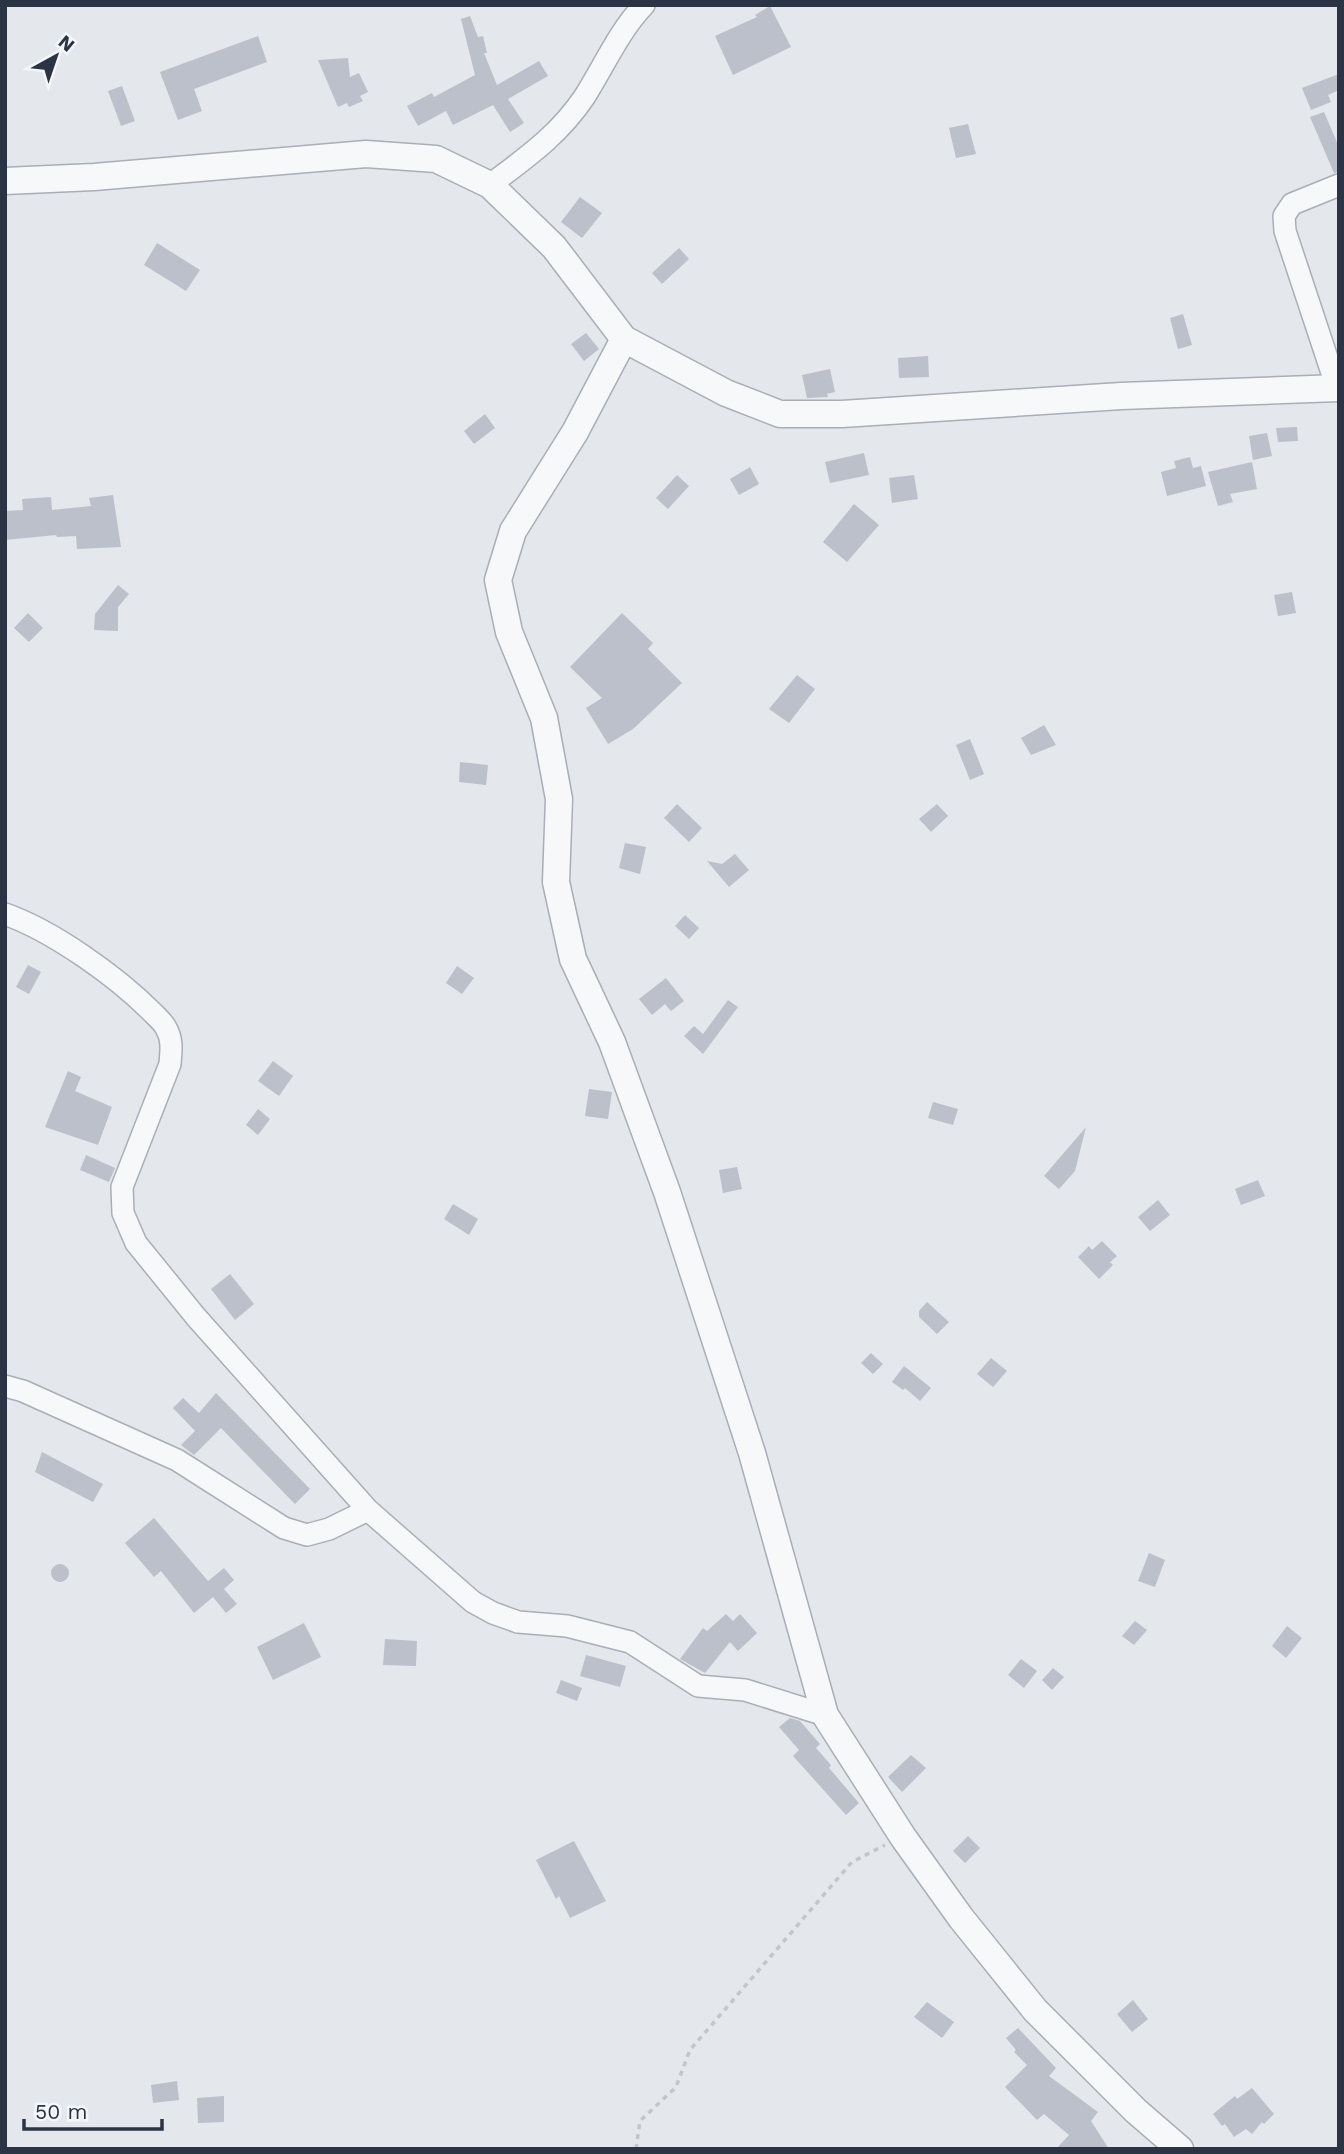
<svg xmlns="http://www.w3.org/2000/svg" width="1344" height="2154" viewBox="0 0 1344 2154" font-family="'Work Sans',sans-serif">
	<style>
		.building { fill: #bbc0ca }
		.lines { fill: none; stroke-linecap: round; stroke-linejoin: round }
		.minor-casing { stroke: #a9aeb7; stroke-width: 24 }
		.tertiary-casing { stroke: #a9aeb7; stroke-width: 29 }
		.path { stroke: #c2c5cb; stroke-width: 3.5; stroke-dasharray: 5 5; stroke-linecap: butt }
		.minor { stroke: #f7f8fa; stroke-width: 21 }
		.tertiary { stroke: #f7f8fa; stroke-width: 26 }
	</style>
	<rect width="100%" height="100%" fill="#e4e7ec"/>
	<path class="building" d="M 770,6 L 791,47 L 733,75 L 715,36 L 757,17 L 755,15 Z
		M 470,16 L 478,37 L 483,36 L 487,53 L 484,53 L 497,85 L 539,61 L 548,76 L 508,99 L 524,123 L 510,132 L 493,105 L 453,125 L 446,111 L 418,126 L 407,106 L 432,93 L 434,97 L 475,75 L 461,19 Z
		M 258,36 L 267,62 L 194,89 L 202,111 L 178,120 L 160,72 Z
		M 348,58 L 350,77 L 359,73 L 368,92 L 360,96 L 363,101 L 349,107 L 347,103 L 338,107 L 318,60 Z
		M 1339,74 L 1339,90 L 1328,95 L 1331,102 L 1311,110 L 1302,88 Z
		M 122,86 L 135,121 L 121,126 L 108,91 Z
		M 1324,112 L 1339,147 L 1339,172 L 1334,173 L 1310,117 Z
		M 968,124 L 976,154 L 956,158 L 949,128 Z
		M 580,197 L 602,213 L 582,238 L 561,222 Z
		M 157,243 L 200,270 L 186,291 L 144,265 Z
		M 679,248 L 689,259 L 662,284 L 652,273 Z
		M 1183,314 L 1192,345 L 1178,349 L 1170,318 Z
		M 586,333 L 599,349 L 584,361 L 571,344 Z
		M 928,356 L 929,377 L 899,378 L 898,358 Z
		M 830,369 L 835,392 L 827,394 L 828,397 L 807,398 L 802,375 Z
		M 485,414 L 495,428 L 474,444 L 464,431 Z
		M 1297,427 L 1298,441 L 1278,442 L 1276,428 Z
		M 1267,433 L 1272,456 L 1253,460 L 1249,436 Z
		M 864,453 L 869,475 L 830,483 L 825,462 Z
		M 1190,457 L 1193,468 L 1201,466 L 1206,486 L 1167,496 L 1161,472 L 1176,468 L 1174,461 Z
		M 1252,462 L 1257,489 L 1230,494 L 1233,502 L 1218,506 L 1208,472 Z
		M 750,467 L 759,484 L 739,495 L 730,479 Z
		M 677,475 L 689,486 L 668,509 L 656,498 Z
		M 914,475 L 918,499 L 892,503 L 889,478 Z
		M 113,495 L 121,547 L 77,549 L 76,536 L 57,537 L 56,535 L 5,540 L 5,511 L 23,510 L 22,499 L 51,497 L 52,510 L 91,506 L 89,498 Z
		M 854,504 L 879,525 L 847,562 L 823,542 Z
		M 118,585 L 129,594 L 118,607 L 118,631 L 94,630 L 95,614 Z
		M 1292,592 L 1296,613 L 1278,616 L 1274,595 Z
		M 28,613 L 43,628 L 29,642 L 14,628 Z
		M 622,613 L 653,643 L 648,649 L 682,683 L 633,729 L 608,744 L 586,708 L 602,698 L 570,667 Z
		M 797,675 L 815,689 L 789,723 L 769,709 Z
		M 1044,725 L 1056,745 L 1031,755 L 1021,738 Z
		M 970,739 L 984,774 L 970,780 L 956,745 Z
		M 460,762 L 488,765 L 486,785 L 459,782 Z
		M 677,804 L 702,828 L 689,842 L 664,818 Z
		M 937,804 L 948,816 L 931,832 L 919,819 Z
		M 625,843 L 646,847 L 640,874 L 619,868 Z
		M 735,854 L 749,870 L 729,887 L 707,861 L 722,864 Z
		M 685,915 L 699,928 L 689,939 L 675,926 Z
		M 28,965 L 41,972 L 29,994 L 16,987 Z
		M 457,966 L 474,978 L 462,994 L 446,983 Z
		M 666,978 L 684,1001 L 671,1011 L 665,1004 L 652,1015 L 639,999 Z
		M 728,1000 L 738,1007 L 703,1054 L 684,1036 L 694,1026 L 703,1034 Z
		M 273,1061 L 293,1076 L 279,1096 L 258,1081 Z
		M 68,1071 L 81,1077 L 75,1091 L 112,1107 L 98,1145 L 45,1127 Z
		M 589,1089 L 612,1092 L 608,1119 L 585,1116 Z
		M 933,1102 L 958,1109 L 953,1125 L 928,1118 Z
		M 258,1109 L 270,1119 L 258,1135 L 246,1125 Z
		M 1086,1127 L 1075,1171 L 1059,1189 L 1044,1176 Z
		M 86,1155 L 115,1168 L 109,1182 L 80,1170 Z
		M 737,1167 L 742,1189 L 723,1193 L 719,1170 Z
		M 1258,1180 L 1265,1196 L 1241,1205 L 1235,1189 Z
		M 1158,1200 L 1170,1215 L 1150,1231 L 1138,1217 Z
		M 453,1204 L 478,1219 L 469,1235 L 444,1219 Z
		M 1102,1241 L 1117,1256 L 1110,1262 L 1113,1265 L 1099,1279 L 1078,1257 L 1089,1246 L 1092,1250 Z
		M 230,1274 L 254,1304 L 235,1320 L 211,1289 Z
		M 927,1302 L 949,1322 L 937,1334 L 919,1317 L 919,1311 Z
		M 871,1353 L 883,1364 L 873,1374 L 861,1363 Z
		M 991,1358 L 1007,1371 L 993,1387 L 977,1374 Z
		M 904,1366 L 931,1388 L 920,1401 L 905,1388 L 903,1390 L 892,1382 Z
		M 216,1393 L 310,1489 L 295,1504 L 221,1428 L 194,1455 L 181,1445 L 195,1431 L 173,1408 L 183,1398 L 199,1413 Z
		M 42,1452 L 103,1484 L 93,1502 L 35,1472 Z
		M 154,1518 L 208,1581 L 224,1568 L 234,1580 L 224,1589 L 237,1604 L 226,1613 L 213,1597 L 194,1613 L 161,1571 L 154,1577 L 125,1543 Z
		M 1149,1553 L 1165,1560 L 1155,1587 L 1138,1581 Z
		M51 1573a9 9 0 1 1 18 0a9 9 0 1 1-18 0Z
		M 726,1614 L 733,1621 L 740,1614 L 757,1633 L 738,1651 L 730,1642 L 705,1673 L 680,1659 L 703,1628 L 707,1631 Z
		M 1135,1621 L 1147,1630 L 1134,1645 L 1122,1636 Z
		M 304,1623 L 321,1657 L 273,1680 L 257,1647 Z
		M 1287,1626 L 1302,1638 L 1286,1658 L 1272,1646 Z
		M 385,1639 L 417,1641 L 416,1666 L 383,1665 Z
		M 586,1655 L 626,1666 L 620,1687 L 580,1676 Z
		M 1021,1659 L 1037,1671 L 1024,1688 L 1008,1675 Z
		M 1053,1668 L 1064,1677 L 1052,1690 L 1042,1680 Z
		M 561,1680 L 582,1688 L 577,1701 L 556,1693 Z
		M 790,1718 L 800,1721 L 820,1744 L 816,1748 L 831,1765 L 829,1768 L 859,1803 L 846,1815 L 793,1756 L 799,1750 L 779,1727 Z
		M 911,1755 L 926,1768 L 902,1792 L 888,1777 Z
		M 968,1836 L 980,1848 L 965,1863 L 953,1851 Z
		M 574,1841 L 606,1901 L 570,1918 L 559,1896 L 556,1899 L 536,1860 Z
		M 1133,2000 L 1148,2019 L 1132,2032 L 1117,2014 Z
		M 927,2002 L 954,2022 L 942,2038 L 914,2017 Z
		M 1018,2028 L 1056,2068 L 1049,2076 L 1098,2112 L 1091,2121 L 1109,2149 L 1056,2149 L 1069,2135 L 1044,2114 L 1037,2120 L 1005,2087 L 1027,2065 L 1014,2052 L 1016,2050 L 1006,2038 Z
		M 177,2081 L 179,2100 L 153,2103 L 151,2085 Z
		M 1252,2088 L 1274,2114 L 1264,2124 L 1262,2122 L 1252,2134 L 1246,2129 L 1234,2137 L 1225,2124 L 1222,2126 L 1213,2114 L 1235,2096 L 1237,2099 Z
		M 224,2096 L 224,2122 L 198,2123 L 197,2098 Z"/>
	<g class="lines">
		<g class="minor-casing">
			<path id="minor" d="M 490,185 C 527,157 559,135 585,96 C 604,66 619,31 644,5
				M 1337,388 L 1285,231 L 1284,216 L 1292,204 L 1339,185
				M 5,914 C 53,931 116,976 152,1012 C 157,1017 163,1022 166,1028 C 173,1040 171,1051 170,1064 L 122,1187 L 123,1213 L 136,1243 L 196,1317 L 368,1510
				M 5,1386 L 23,1391 L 177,1460 L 284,1528 L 307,1535 L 329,1529 L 368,1510 L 473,1602 L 493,1613 L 518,1622 L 567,1626 L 630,1642 L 698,1686 L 745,1690 L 825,1715"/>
		</g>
		<g class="tertiary-casing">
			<path id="tertiary" d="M 5,181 L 94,177 L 366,154 L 436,159 L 490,185 L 554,247 L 624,339 L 726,393 L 780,414 L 842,414 L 1121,396 L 1339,388
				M 624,339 L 575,432 L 513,531 L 498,580 L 509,632 L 544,718 L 559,799 L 556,882 L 573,959 L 612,1042 L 667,1192 L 752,1453 L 825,1715 L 903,1837 L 961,1918 L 1035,2010 L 1136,2111 L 1180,2149"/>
		</g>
		<path class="path" d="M 636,2149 L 640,2121 L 676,2087 L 690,2050 L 852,1862 L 885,1845"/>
		<use href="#minor" class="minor"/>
		<use href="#tertiary" class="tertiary"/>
	</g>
	<rect width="1344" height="2154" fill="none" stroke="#2b3445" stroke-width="14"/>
	<g transform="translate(56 56) rotate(40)" stroke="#f4f6f9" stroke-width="5" paint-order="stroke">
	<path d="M0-5L12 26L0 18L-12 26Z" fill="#2b3445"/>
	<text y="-10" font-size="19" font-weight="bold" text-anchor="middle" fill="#2b3445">N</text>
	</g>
	<path d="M24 2119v10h138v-10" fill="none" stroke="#2b3445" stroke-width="3.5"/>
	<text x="35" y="2119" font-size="21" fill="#2b3445" stroke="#f4f6f9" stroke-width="5" paint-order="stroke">50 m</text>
</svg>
